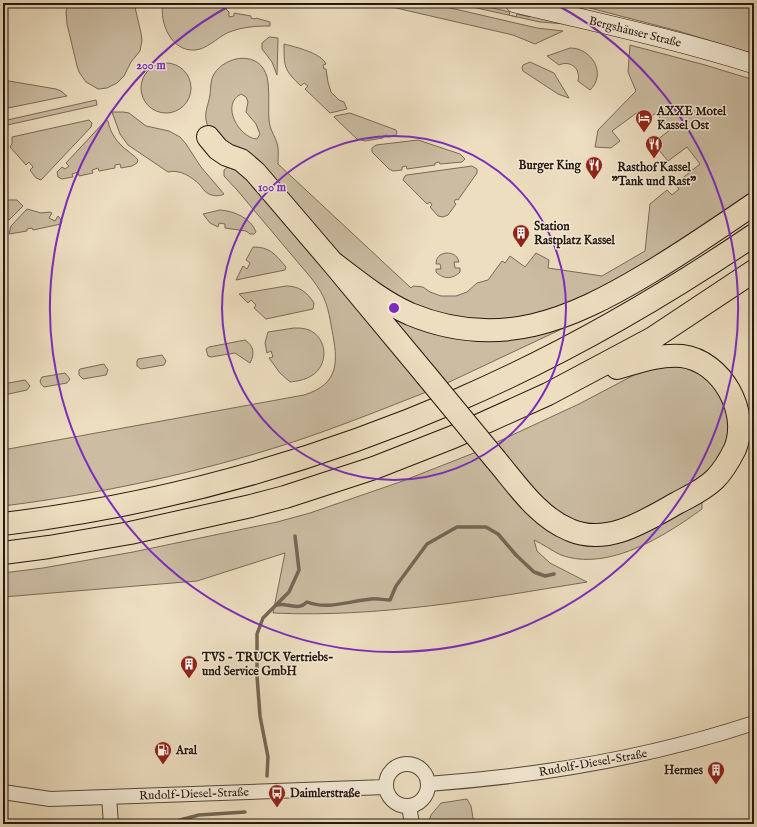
<svg xmlns="http://www.w3.org/2000/svg" width="757" height="827" viewBox="0 0 757 827" font-family="'IM FELL English',serif">
	<style>
		.green { fill: #cbbca2; stroke: #786a58; fill-rule: evenodd }
		.lines { fill: none; stroke-linecap: round; stroke-linejoin: round }
		.stream { stroke: #746655; stroke-width: 3.5 }
		.street-casing { stroke: #57493b; stroke-width: 16 }
		.secondary-casing { stroke: #25170f; stroke-width: 20 }
		.highway-casing { stroke: #25170f; stroke-width: 24 }
		.street { stroke: #f3ead6; stroke-width: 14 }
		.secondary { stroke: #f3ead6; stroke-width: 19 }
		.highway { stroke: #eddec0; stroke-width: 22 }
		.rail { stroke: #25170f; stroke-width: 3; stroke-dasharray: 7 7; stroke-linecap: butt }
		.highway-bridge-casing { stroke: #25170f; stroke-width: 24; stroke-linecap: butt }
		.highway-bridge { stroke: #eddec0; stroke-width: 22 }
		.ring { fill: none; stroke: #7b2cbf; stroke-width: 2 }
		.labels { text-anchor: middle; dominant-baseline: central; stroke-width: 3; stroke-linejoin: round; paint-order: stroke }
		.street-label { font-size: 12px; fill: #25170f; stroke: #f3ead6 }
		.poi-label { font-size: 12px; font-weight: bold; fill: #25170f; stroke: #f3ead6; text-anchor: start }
		.centre { fill: #7b2cbf; stroke: #f3ead6; stroke-width: 2 }
		.ring-label { font-size: 12px; text-anchor: middle; font-weight: bold; fill: #7b2cbf; stroke: #f3ead6; stroke-width: 3; stroke-linejoin: round; paint-order: stroke }
	</style>
	<rect width="100%" height="100%" fill="#eddec0"/>
	<filter id="stains"><feTurbulence type="fractalNoise" baseFrequency=".005" numOctaves="4"/><feColorMatrix values="0 0 0 0 .2 0 0 0 0 .09 0 0 0 0 .02 0 0 0 .5 -.17"/></filter>
	<radialGradient id="worn" r=".72"><stop offset=".6" stop-color="#630" stop-opacity="0"/><stop offset="1" stop-color="#630" stop-opacity=".3"/></radialGradient>
	<path class="green" d="M 68,3 L 134,3 L 141,33 L 142,40 L 140,51 L 131,62 L 124,76 L 117,83 L 107,88 L 98,89 L 86,82 L 79,72 L 77,66 L 67,24 L 66,12 Z
		M 163,3 L 225,3 L 223,6 L 229,12 L 229,17 L 234,16 L 234,13 L 251,16 L 251,18 L 255,19 L 256,18 L 270,22 L 270,26 C 255,26 241,27 227,33 C 217,38 207,49 195,50 C 171,52 159,22 163,3 Z
		M 373,3 L 429,3 L 537,28 L 563,31 L 535,44 L 513,35 L 383,5 L 379,7 L 376,4 Z
		M 454,3 L 481,3 L 488,4 L 488,7 L 510,12 L 509,15 L 516,17 L 517,14 L 530,17 L 531,14 L 566,24 L 540,22 Z
		M 567,3 L 696,3 L 705,5 L 707,3 L 754,3 L 754,54 L 678,31 L 586,7 L 580,9 Z
		M 269,37 L 278,38 L 277,75 L 272,62 L 262,49 L 262,43 Z
		M 284,44 C 296,47 321,53 326,64 L 323,65 L 324,69 L 326,69 L 328,82 L 331,92 L 339,100 L 344,102 L 347,109 L 330,113 L 305,89 L 308,86 L 304,83 L 301,86 C 284,70 284,67 284,44 Z
		M 630,45 L 705,65 L 754,80 L 754,193 L 694,233 L 598,291 L 547,314 L 492,323 L 411,308 L 346,260 L 295,204 L 210,131 C 202,115 207,111 210,95 C 211,88 210,81 214,74 C 226,55 260,50 267,77 C 270,90 268,106 269,120 C 270,130 274,134 277,143 C 279,148 278,158 278,164 L 411,288 L 413,286 L 423,287 L 430,292 L 441,296 L 456,296 L 467,292 L 477,283 L 488,280 L 502,261 L 505,263 L 510,256 L 525,267 L 536,253 L 549,260 L 548,268 L 602,276 L 645,251 L 650,204 L 667,190 L 672,195 L 679,189 L 675,184 L 700,164 L 687,147 L 668,161 L 653,143 L 670,130 L 656,113 L 645,121 L 638,112 L 612,131 L 620,141 L 611,148 L 595,147 L 598,130 L 636,91 L 628,72 ZM 241,94 L 246,97 L 248,102 L 246,112 L 256,124 L 260,134 L 257,139 C 239,138 220,104 241,94 Z
		M 570,48 C 592,48 607,74 590,90 L 578,81 C 581,68 570,60 559,65 L 547,56 Z
		M 530,62 L 554,73 L 569,98 L 558,94 L 523,71 L 522,68 L 523,65 Z
		M141 88a25 25 0 1 1 50 0a25 25 0 1 1-50 0Z
		M 3,80 L 56,89 L 61,91 L 67,96 L 3,109 Z
		M 96,100 L 97,105 L 3,126 L 3,121 Z
		M 112,112 L 123,112 L 129,113 L 146,126 L 169,131 L 180,137 L 186,144 L 201,167 L 224,194 C 219,197 210,196 206,192 C 203,190 202,187 200,185 C 192,177 180,169 168,172 L 128,145 L 120,134 Z
		M 350,113 L 396,130 L 397,133 L 395,136 L 388,137 L 387,135 L 383,136 L 383,138 L 365,141 L 357,139 L 334,117 L 335,116 Z
		M 89,120 L 92,123 L 91,127 L 41,180 L 36,178 L 30,170 L 33,167 L 29,162 L 26,165 L 10,147 L 12,144 L 12,137 Z
		M 106,120 L 108,121 C 110,133 118,144 128,151 C 131,154 135,156 138,160 L 137,163 L 132,166 L 121,168 L 120,164 L 115,165 L 115,168 L 99,171 L 98,168 L 92,170 L 93,173 L 79,176 L 78,172 L 72,174 L 73,177 L 62,179 L 58,177 L 57,172 L 62,167 L 65,169 L 69,166 L 66,163 Z
		M 418,140 L 460,154 L 465,159 L 462,162 L 440,164 L 439,162 L 435,163 L 435,165 L 407,169 L 406,166 L 402,167 L 402,170 L 393,171 L 389,169 L 372,152 L 372,148 L 376,145 Z
		M 472,166 L 477,169 L 477,173 L 458,200 L 456,199 L 454,202 L 456,204 L 448,215 L 443,217 L 438,216 L 430,207 L 432,205 L 430,202 L 427,204 L 403,180 L 405,176 L 407,175 Z
		M 228,167 L 237,167 L 429,391 C 383,409 336,428 290,443 C 197,473 100,494 3,506 L 3,450 L 304,395 C 340,384 338,361 332,330 C 328,307 326,297 312,279 L 237,190 L 224,176 L 224,170 Z
		M 3,194 L 8,200 L 17,200 L 23,206 L 9,220 L 3,216 Z
		M 27,209 L 41,213 L 50,212 L 52,213 L 49,218 L 55,221 L 58,216 L 62,221 L 61,224 L 33,230 L 32,228 L 27,229 L 27,231 L 9,234 L 11,226 Z
		M 220,210 C 234,211 251,218 256,232 L 254,234 L 250,234 L 246,231 L 225,228 L 225,224 L 219,223 L 218,227 L 210,223 L 203,214 Z
		M 253,247 C 270,247 275,254 286,267 L 285,270 L 236,280 L 243,266 L 247,269 L 250,263 L 246,260 Z
		M 446,253 C 453,253 457,255 459,262 L 454,262 L 455,268 L 460,268 L 460,272 C 453,279 444,280 436,272 L 436,269 L 441,269 L 440,264 L 436,264 C 436,257 440,254 446,253 Z
		M 286,286 C 299,286 307,292 314,303 L 313,309 L 266,319 L 254,308 L 256,305 L 251,300 L 248,303 L 239,294 Z
		M 388,316 L 404,318 L 563,323 L 566,327 L 445,384 Z
		M 294,328 C 299,328 304,328 309,330 C 328,338 329,366 311,376 C 305,380 297,381 290,382 L 280,373 L 269,358 L 273,357 L 271,351 L 267,353 L 265,343 L 268,332 Z
		M 245,340 C 254,346 255,354 250,363 L 235,353 L 211,357 L 208,356 L 206,349 L 209,347 Z
		M 162,355 L 166,361 L 164,365 L 141,369 L 137,366 L 137,361 L 138,359 Z
		M 104,364 L 108,370 L 106,375 L 83,379 L 79,375 L 79,370 L 80,369 Z
		M 660,366 L 683,367 L 704,376 L 723,397 L 729,421 L 726,446 L 705,475 L 634,516 L 599,526 L 568,520 L 542,500 L 495,443 L 579,404 L 636,374 Z
		M 65,373 L 70,379 L 67,383 L 44,387 C 40,384 39,381 42,377 Z
		M 25,380 L 30,386 L 27,390 L 4,395 L 3,394 L 3,384 Z
		M 479,451 L 568,537 L 702,497 L 702,509 C 665,536 608,572 561,555 C 552,551 543,544 534,540 L 537,551 L 550,563 L 587,582 C 483,599 378,618 273,613 L 285,553 L 197,581 L 3,597 L 3,573 L 43,568 L 133,552 L 277,522 L 310,513 L 400,482 Z
		M 467,799 L 471,806 L 474,824 L 421,824 L 421,823 L 429,821 L 431,815 L 441,803 Z"/>
	<g class="lines">
		<path class="stream" d="M 752,500 L 754,499
			M 276,605 C 279,605 283,604 286,605 C 295,606 300,609 307,602 C 327,610 350,601 371,599 C 377,598 384,600 390,600 L 396,586 L 427,544 L 457,527 L 486,527 L 498,534 L 516,555 L 534,572 L 545,576 L 554,574
			M 267,776 L 268,757 L 260,716 L 257,676 L 257,634 L 263,618 L 289,592 L 299,570 L 295,536
			M 165,824 L 199,815 L 245,812"/>
		<g class="street-casing">
			<path id="street" d="M386 785a21 21 0 1 1 42 0a21 21 0 1 1-42 0Z
				M 428,784 C 539,776 648,758 754,723
				M 3,792 L 50,799 L 386,787
				M 109,797 L 111,824
				M 409,806 L 412,824"/>
		</g>
		<g class="secondary-casing">
			<path id="secondary" d="M 515,3 C 595,22 675,39 754,64"/>
		</g>
		<g class="highway-casing">
			<path id="highway" d="M 208,137 L 218,149 L 227,155 L 241,160 L 255,172 L 332,262 L 426,375
				M 332,262 C 357,281 381,301 410,314 C 499,351 570,320 647,274 C 684,252 719,228 754,204
				M 496,460 C 518,486 538,517 570,530 C 607,546 645,521 677,503 C 690,496 704,490 715,479 C 723,471 730,459 735,449 C 750,412 722,361 682,356 C 659,354 638,362 617,368
				M 3,524 C 159,505 314,462 458,400 C 562,355 661,298 754,235
				M 3,553 L 49,547 L 130,533 L 251,506 L 285,497 L 374,468 L 453,437 L 548,394 L 653,338 L 754,271"/>
		</g>
		<use href="#street" class="street"/>
		<use href="#secondary" class="secondary"/>
		<use href="#highway" class="highway"/>
		<path class="rail" d="M 3,823 L 4,824"/>
		<g class="highway-bridge-casing">
			<path id="highway-bridge" d="M 426,375 L 496,460"/>
		</g>
		<use href="#highway-bridge" class="highway-bridge"/>
	</g>
	<g class="ring">
		<circle cx="394" cy="308" r="172"/>
		<path d="M555 4A344 344 0 1 1 233 4"/>
	</g>
	<defs>
		<g id="hotel-pin" transform="scale(0.9)"><path d="M0 17L-7.5 6A9.5 9.5 0 1 1 7.5 6Z" fill="#8f2418" stroke="#f3ead6"/><path d="M-6-4.5h1.5V1H6V5H4.5V3h-9V5H-6ZM-4 0a1.8 1.8 0 1 1 3.6 0ZM.5 0V-2.5h3Q6-2.5 6 0Z" fill="#fff"/></g>
		<g id="restaurant-pin" transform="scale(0.9)"><path d="M0 17L-7.5 6A9.5 9.5 0 1 1 7.5 6Z" fill="#8f2418" stroke="#f3ead6"/><path d="M-5-6h1v4h1v-4h1v4h1v-4h1v5L-1.5 .5V6h-2V.5L-5-1ZM5-6V6H3V1.5H1.5Q1.5-4 5-6Z" fill="#fff"/></g>
		<g id="building-pin" transform="scale(0.9)"><path d="M0 17L-7.5 6A9.5 9.5 0 1 1 7.5 6Z" fill="#8f2418" stroke="#f3ead6"/><path d="M-4-6H4V6H1V3H-1V6H-4ZM-2.5-4.3h1.7v1.8h-1.7ZM.8-4.3h1.7v1.8H.8ZM-2.5-1h1.7V.8h-1.7ZM.8-1h1.7V.8H.8Z" fill="#fff"/></g>
		<g id="fuel-pin" transform="scale(0.9)"><path d="M0 17L-7.5 6A9.5 9.5 0 1 1 7.5 6Z" fill="#8f2418" stroke="#f3ead6"/><path d="M-5.5-6h7V0h2V4h1.3V-2.5L3-4.5l.8-.8L6-3V5H2.5V1h-1V6h-7ZM-4.2-4.7v3.2H.2V-4.7Z" fill="#fff"/></g>
		<g id="bus-pin" transform="scale(0.9)"><path d="M0 17L-7.5 6A9.5 9.5 0 1 1 7.5 6Z" fill="#8f2418" stroke="#f3ead6"/><path d="M-5-6H5V4H4V6H2V4H-2V6H-4V4H-5ZM-3.5-4V0h7V-4ZM-3.5 1.2v1.5H-2V1.2ZM2 1.2v1.5H3.5V1.2Z" fill="#fff"/></g>
	</defs>
	<g fill-rule="evenodd">
		<use href="#hotel-pin" x="644" y="118"/>
		<use href="#restaurant-pin" x="654" y="144"/>
		<use href="#restaurant-pin" x="594" y="165"/>
		<use href="#building-pin" x="521" y="233"/>
		<use href="#building-pin" x="189" y="664"/>
		<use href="#fuel-pin" x="163" y="750"/>
		<use href="#building-pin" x="716" y="770"/>
		<use href="#bus-pin" x="277" y="793"/>
	</g>
	<g class="labels">
		<g class="street-label">
			<text transform="translate(635 32) rotate(14)">Bergshäuser Straße</text>
			<text transform="translate(593 763) rotate(-10)">Rudolf-Diesel-Straße</text>
			<text transform="translate(194 794) rotate(-2)">Rudolf-Diesel-Straße</text>
		</g>
		<g class="poi-label">
			<text x="657" y="111">AXXE Motel<tspan x="657" dy="14">Kassel Ost</tspan></text>
			<text x="581" y="165" text-anchor="end">Burger King</text>
			<text x="654" y="167" text-anchor="middle">Rasthof Kassel<tspan x="654" dy="14">"Tank und Rast"</tspan></text>
			<text x="534" y="226">Station<tspan x="534" dy="14">Rastplatz Kassel</tspan></text>
			<text x="202" y="657">TVS - TRUCK Vertriebs-<tspan x="202" dy="14">und Service GmbH</tspan></text>
			<text x="176" y="750">Aral</text>
			<text x="703" y="770" text-anchor="end">Hermes</text>
			<text x="290" y="793">Daimlerstraße</text>
		</g>
	</g>
	<circle cx="394" cy="308" r="6" class="centre"/>
	<g class="ring-label">
		<text x="151" y="69">200 m</text>
		<text x="272" y="191">100 m</text>
	</g>
	<rect width="757" height="827" fill="none" stroke="#eddec0" stroke-width="16"/>
	<rect x="4" y="4" width="749" height="819" fill="none" stroke="#25170f" stroke-width="2"/>
	<rect x="8" y="8" width="741" height="811" fill="none" stroke="#25170f"/>
	<rect width="100%" height="100%" filter="url(#stains)"/>
	<rect width="100%" height="100%" fill="url(#worn)"/>
</svg>
